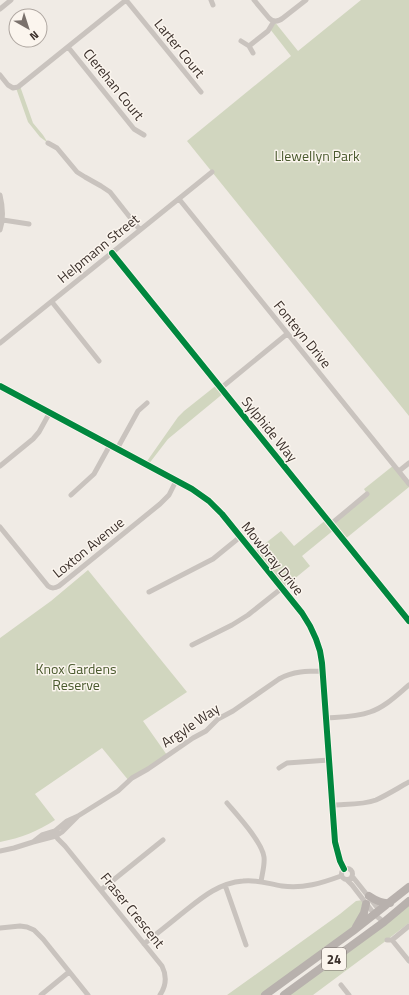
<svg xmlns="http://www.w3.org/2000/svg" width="409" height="995" viewBox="0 0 409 995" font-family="'Titillium Web',sans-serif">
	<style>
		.green { fill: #d1d6bf }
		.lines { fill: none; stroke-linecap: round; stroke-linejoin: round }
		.minor { stroke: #c9c3be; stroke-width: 5 }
		.primary { stroke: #b8b1ad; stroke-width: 8 }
		.cycleway-casing { stroke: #fbf5ee; stroke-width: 8 }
		.cycleway { stroke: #00873e; stroke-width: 6 }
		.labels { text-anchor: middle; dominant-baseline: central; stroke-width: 3; stroke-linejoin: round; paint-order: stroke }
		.shield { fill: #fbf5ee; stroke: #756b66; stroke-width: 1 }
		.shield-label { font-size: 13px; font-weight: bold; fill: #3b302b }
		.street-label { font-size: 14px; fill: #3b302b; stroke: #fbf5ee }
		.park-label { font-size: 14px; fill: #4a5a2e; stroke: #fbf5ee }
	</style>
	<rect width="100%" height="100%" fill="#f0ebe5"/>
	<path class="green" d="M 361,0 L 409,0 L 409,416 L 187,141 L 291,56 L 270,29 L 274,21 L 298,51 Z
		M 20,86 L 33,123 L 43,135 L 48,143 L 40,137 L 28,122 L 16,88 Z
		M 218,384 L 225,392 L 168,439 L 148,465 L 145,464 L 178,417 L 184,411 Z
		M 394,465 L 409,484 L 409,487 L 344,540 L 335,529 L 302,556 L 310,566 L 282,589 L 253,553 L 281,531 L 294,546 L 327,519 L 331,523 L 367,494 L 364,489 Z
		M 88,570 L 187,692 L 143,721 L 167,755 L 129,781 L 102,748 L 35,794 L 55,820 C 38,831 21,838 0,842 L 0,638 L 51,601 Z
		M 363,900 L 359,922 L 265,995 L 227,995 L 340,914 L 356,901 Z
		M 409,901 L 409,923 L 383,943 L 313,995 L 284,995 Z"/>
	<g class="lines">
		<path class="minor" d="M 126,0 L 201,92
			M 211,0 L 213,5
			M 254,0 L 269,18 C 273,22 278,22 283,18 L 306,0
			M 0,9 L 11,0
			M 241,41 L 249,46 L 253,53
			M 249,46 L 268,31 L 274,21
			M 68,47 L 134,129 L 144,135
			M 0,75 L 8,85 L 13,88 L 18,87 L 126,0
			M 48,143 L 57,148 L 77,172 L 85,177 L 101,186 L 110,192 L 140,230
			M 0,195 C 3,207 4,218 0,230
			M 179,199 L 409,484
			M 3,220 L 29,224
			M 112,253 L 409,621
			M 52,302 L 99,361
			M 0,343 L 212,172
			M 0,386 L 192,489 L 209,501 L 222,514 L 302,613 L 310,626 L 316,639 L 320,651 L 322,663 L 335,842 L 340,861 L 344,869
			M 221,388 L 287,334
			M 117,449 L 138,411 L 147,403
			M 0,466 L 33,439 L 39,432 L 50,412
			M 399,471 L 409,463
			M 71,495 L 94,474 L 110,445
			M 331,524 L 367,494
			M 0,527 L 48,586 C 52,589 55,588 59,586 L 160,504 L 169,495 L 176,481
			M 149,592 L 213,559 L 240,537
			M 192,645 L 232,625 L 248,615 L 282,588
			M 327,718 C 341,717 357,717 370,712 C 385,707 397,695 409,685
			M 279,768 L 287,763 L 329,760
			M 227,803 C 238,816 262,842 264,857 C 265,865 262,874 261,882
			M 333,805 C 347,804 363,805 376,800 C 387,795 398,788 409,782
			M 53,832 L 58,839 L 65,846 L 162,966 C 167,976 166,986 160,995
			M 33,842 L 42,835 L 55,831 L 67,821 L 78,816 L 118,791 L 132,778 L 148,769 L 193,738 L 206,731 L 218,719 L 233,711 L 279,679 C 293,671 308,671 323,671
			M 0,851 L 14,848 L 33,842 L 56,836 L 62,832 L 77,817
			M341.5 874a5.5 5.5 0 1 1 11 0a5.5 5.5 0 1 1-11 0Z
			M 352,876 L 380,911
			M 347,880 L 352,885 L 375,915 L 384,922
			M 225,885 L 246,945
			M 101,890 L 163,840
			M 0,928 L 20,926 L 27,927 L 34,930 L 43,939 L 88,995
			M 387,940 L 392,940 L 409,961
			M 392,940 L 409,926
			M 144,944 C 156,934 168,925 180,915 C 199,900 217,883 243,881 C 256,879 269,884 282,886 C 303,889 322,883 341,876
			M 341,985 L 349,995
			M 41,995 L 69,972"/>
		<path class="primary" d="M 369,896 C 375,900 382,904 390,903
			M 356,927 L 364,913 L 366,904
			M 265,995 L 353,931 L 409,887
			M 284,995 L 384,922 L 409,901"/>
		<g class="cycleway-casing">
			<path id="cycleway" d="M 112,253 L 409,621
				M 0,386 L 192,489 L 209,501 L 222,514 L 302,613 L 310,626 L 316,639 L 320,651 L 322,663 L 335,842 L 340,861 L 344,869"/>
		</g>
		<use href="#cycleway" class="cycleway"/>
	</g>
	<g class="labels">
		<rect class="shield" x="322" y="948" width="24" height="22" rx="3"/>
		<g class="shield-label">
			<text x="334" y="959">24</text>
		</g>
		<g class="street-label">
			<text transform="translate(180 48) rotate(51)">Larter Court</text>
			<text transform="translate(114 84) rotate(51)">Clerehan Court</text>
			<text transform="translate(98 248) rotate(-39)">Helpmann Street</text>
			<text transform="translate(303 334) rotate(51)">Fonteyn Drive</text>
			<text transform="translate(270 429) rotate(51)">Sylphide Way</text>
			<text transform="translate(88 547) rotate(-39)">Loxton Avenue</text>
			<text transform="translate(273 558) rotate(51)">Mowbray Drive</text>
			<text transform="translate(190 725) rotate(-34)">Argyle Way</text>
			<text transform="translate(133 910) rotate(51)">Fraser Crescent</text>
		</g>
		<g class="park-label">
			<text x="317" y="155">Llewellyn Park</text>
			<text x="76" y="668">Knox Gardens<tspan x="76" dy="16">Reserve</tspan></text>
		</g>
	</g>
	<g transform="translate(28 28) rotate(141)"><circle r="19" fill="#fbf5ee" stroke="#aea6a0"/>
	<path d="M0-3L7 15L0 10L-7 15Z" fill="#7a716c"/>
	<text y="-6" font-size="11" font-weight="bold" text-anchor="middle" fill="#3b302b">N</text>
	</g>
</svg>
